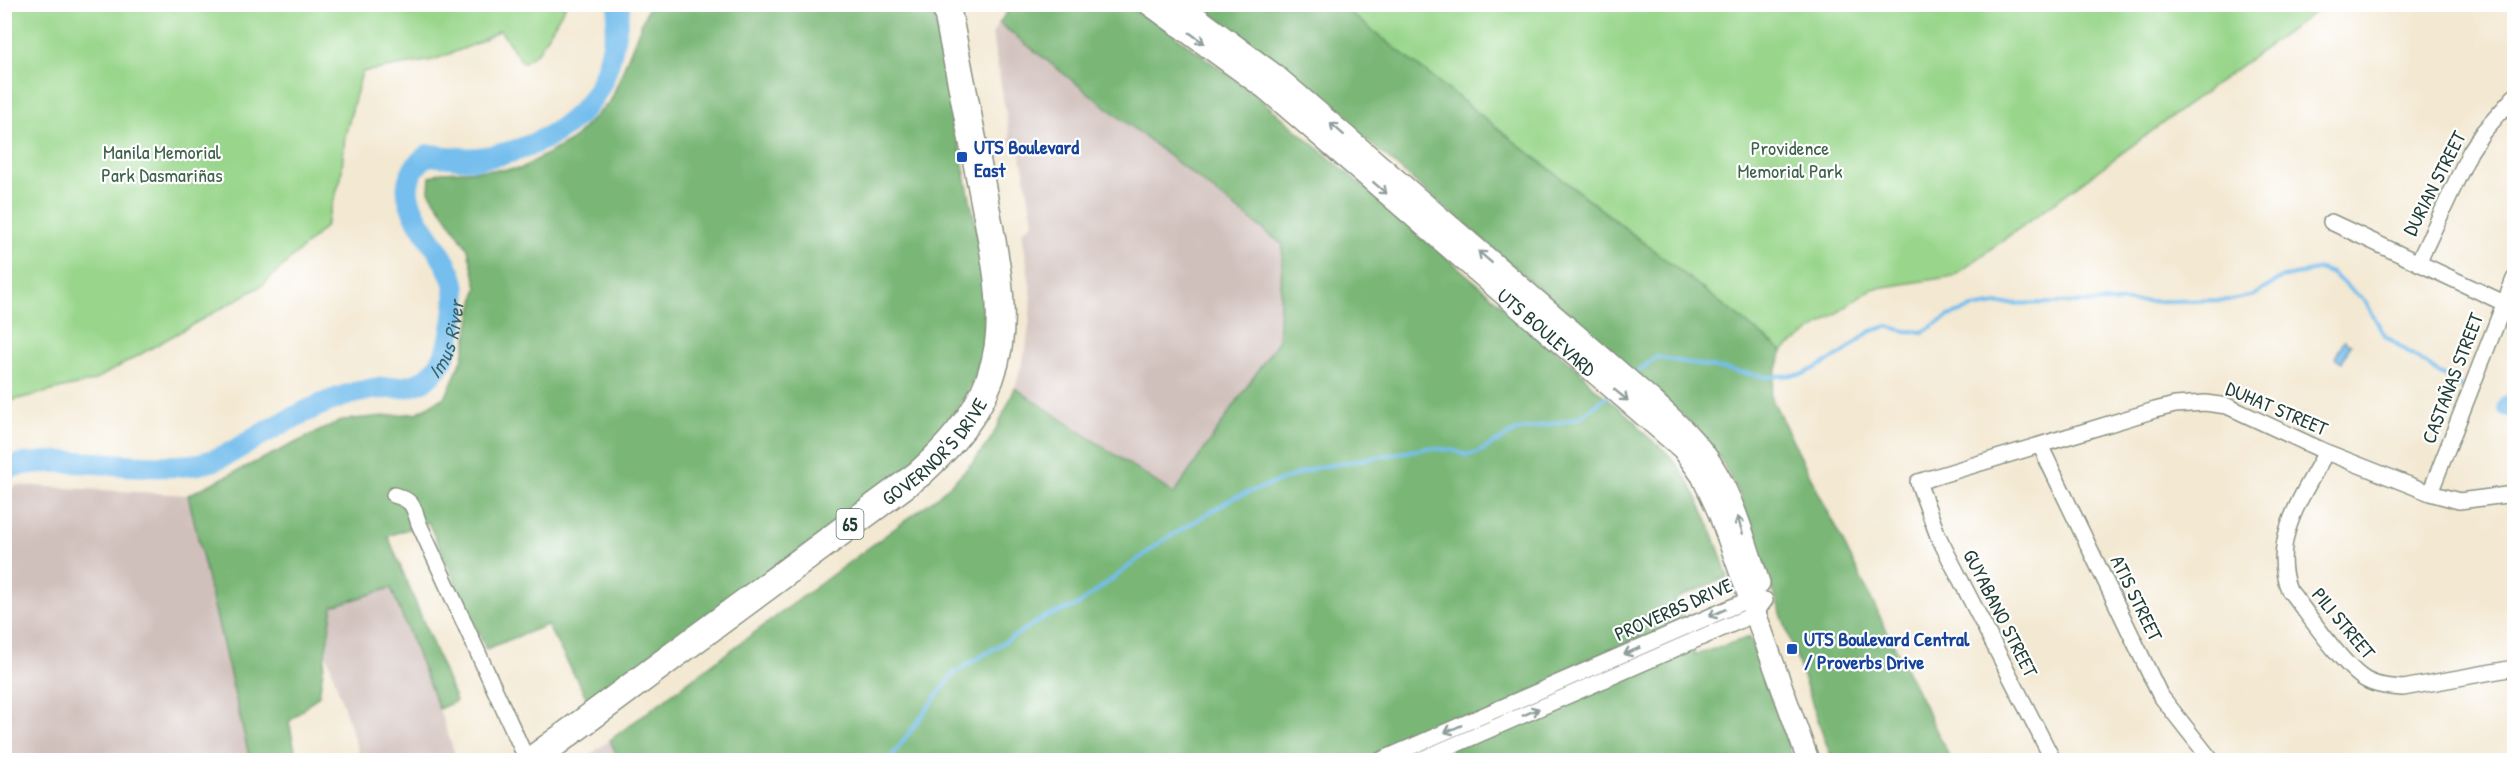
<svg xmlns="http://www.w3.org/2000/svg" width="2519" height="765" viewBox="0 0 2519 765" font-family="'Patrick Hand',sans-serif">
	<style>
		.industrial { fill: #d0c0bb }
		.green { fill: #99d68b; stroke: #5c8a60; stroke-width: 1.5 }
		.forest { fill: #7ab777; stroke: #4c7a56; stroke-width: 1.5 }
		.water { fill: #74beed; stroke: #4a7e90; stroke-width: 1.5 }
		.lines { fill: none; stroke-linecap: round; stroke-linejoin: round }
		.stream { stroke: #74beed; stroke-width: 4 }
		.river { stroke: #74beed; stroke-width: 22 }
		.street-casing { stroke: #899282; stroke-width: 18 }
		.secondary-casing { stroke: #899282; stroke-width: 24 }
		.highway-casing { stroke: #899282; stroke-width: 30 }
		.street { stroke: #fff; stroke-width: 15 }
		.secondary { stroke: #fff; stroke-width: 21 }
		.highway { stroke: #fff; stroke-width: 27 }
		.oneway { stroke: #8f9e9a }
		.transit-dot { fill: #1a4fb4; stroke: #fff; stroke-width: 2 }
		.labels { text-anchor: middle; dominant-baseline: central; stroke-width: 4.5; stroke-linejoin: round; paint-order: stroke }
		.shield { fill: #fff; stroke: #627771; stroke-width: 1.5 }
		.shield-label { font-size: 18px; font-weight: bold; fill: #1f3d34 }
		.transit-label { font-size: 20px; font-weight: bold; fill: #164399; stroke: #fff; text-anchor: start }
		.park-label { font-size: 20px; fill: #3e634a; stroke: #fff }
		.street-label { font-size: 20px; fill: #1f3d34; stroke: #fff }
		.water-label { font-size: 21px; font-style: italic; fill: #39646c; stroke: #fff }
	</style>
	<rect width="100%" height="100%" fill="#fff"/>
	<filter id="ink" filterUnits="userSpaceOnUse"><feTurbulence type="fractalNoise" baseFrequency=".0167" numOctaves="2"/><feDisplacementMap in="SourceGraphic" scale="12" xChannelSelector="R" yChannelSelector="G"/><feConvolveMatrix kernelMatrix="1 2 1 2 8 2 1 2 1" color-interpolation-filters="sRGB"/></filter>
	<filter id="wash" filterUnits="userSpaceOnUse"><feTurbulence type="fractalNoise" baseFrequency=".008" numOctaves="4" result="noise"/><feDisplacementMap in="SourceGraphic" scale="24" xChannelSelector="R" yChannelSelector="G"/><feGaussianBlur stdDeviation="1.35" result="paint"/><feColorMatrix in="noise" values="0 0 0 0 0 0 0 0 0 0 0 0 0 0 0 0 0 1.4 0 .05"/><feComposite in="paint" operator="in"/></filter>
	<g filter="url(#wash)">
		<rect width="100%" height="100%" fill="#f3e8d1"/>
		<path class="industrial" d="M 999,23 L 1283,245 L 1278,341 L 1175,494 L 1015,388 L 1026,349 L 1030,318 L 1031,292 L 1022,232 L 1033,222 L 1020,150 L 1011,143 L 992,34 Z
			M 16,485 L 188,495 L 250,760 L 5,760 L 5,492 Z
			M 391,588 L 439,709 L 457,760 L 361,760 L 327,655 L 333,606 Z
			M 610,740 L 619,760 L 583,760 Z"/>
		<path class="green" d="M 4,5 L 5,4 L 566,5 L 538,52 L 523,63 L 500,30 L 473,45 L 433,60 L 362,72 L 345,136 L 341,178 L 325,227 L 263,285 L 93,381 L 5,402 Z
			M 1340,5 L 2324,5 L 1954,276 L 1872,289 L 1782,351 Z"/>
		<path class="forest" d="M 1122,4 L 1165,28 L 1258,97 L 1582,373 L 1591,385 L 1636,422 C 1643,437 1661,445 1672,458 C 1700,494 1714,535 1728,577 L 1675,599 L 1695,655 L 1750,637 L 1793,760 L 619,760 L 610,740 L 937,497 C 958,478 979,459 993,435 C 1001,420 1008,404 1015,388 L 1174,494 L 1278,341 L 1283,245 L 999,23 L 1013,5 Z
			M 649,5 L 932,5 C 943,60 953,115 964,170 C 976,234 1001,309 976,373 C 963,408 937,438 911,465 L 593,709 L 547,625 L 486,649 L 428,522 L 388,536 L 456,701 L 439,709 L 391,588 L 333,606 L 319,695 L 289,722 L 297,760 L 250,760 L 188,495 L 342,420 L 417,413 L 446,396 L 463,357 L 477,287 L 468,249 L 429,191 L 430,177 L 441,172 L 520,169 L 572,140 L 611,100 Z
			M 1196,5 L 1340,5 L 1782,351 L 1770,395 L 1951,760 L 1832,760 L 1741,498 L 1720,458 L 1699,431 L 1659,393 L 1614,357 L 1606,346 L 1283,68 Z"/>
		<path class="water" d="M 2344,340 L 2351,344 L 2342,362 L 2335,358 Z"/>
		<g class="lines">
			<path class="stream" d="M 1633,375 L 1656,357 L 1767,377 L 1804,374 L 1842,354 L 1869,332 L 1887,326 L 1905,331 L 1923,332 L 1949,316 L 1972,308 L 1997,304 L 2231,300 L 2254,295 L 2282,278 L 2320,269 L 2331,273 L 2365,301 L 2385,336 L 2460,387
				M 889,760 L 954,673 L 1045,617 L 1078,605 L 1161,542 L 1233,498 L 1315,468 L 1428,448 L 1452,450 L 1466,455 L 1477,453 L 1516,431 L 1579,418 L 1609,395"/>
			<g class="river">
				<path d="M 2508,406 L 2514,404"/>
				<path id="s1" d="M 4,469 C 19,463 34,463 49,462 C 98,460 150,471 199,464 C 223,460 243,445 264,433 C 296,416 332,396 368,390 C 387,386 403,391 421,382 C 440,372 449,349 452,329 C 455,314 458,295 453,280 C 441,239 375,194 428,155 C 444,156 463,160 479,158 C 524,153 575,131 598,89 C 612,64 615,32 620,4"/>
			</g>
		</g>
	</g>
	<g filter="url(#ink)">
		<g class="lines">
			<g class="street-casing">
				<path id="street" d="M 2331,222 L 2504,303
					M 2418,263 L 2470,152 L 2483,132 L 2514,97
					M 2040,445 L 2160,695 L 2211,760
					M 2326,452 C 2304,494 2269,540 2289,590 C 2306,611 2344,668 2366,680 C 2377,686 2390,687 2403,688 L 2514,668
					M 2430,493 L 2514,279
					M 394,495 C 414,501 413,506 419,524 L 527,760
					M 1381,760 L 1750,599 L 1765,600 L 1755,614 L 1420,760
					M 2053,760 L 1938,536 L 1918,482 L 2155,410 L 2175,405 L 2205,403 L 2227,406 L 2326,452 L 2430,493 L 2459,501 L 2514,494"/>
			</g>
			<g class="secondary-casing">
				<g id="secondary">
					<path id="s2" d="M 1149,4 L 1266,89 L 1683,449 L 1702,476 L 1719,513 L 1808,760"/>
					<path d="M 1179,4 L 1276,76 L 1653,401 C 1675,422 1700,443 1715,470 C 1736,505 1746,545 1759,583"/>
				</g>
			</g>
			<g class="highway-casing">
				<g id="highway">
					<path id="s3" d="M 532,760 L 919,474 C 1026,378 1005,309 981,183 C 969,124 958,64 946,4"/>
				</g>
			</g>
			<use href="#street" class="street"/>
			<use href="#secondary" class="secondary"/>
			<use href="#highway" class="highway"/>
		</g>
		<defs><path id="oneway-shaft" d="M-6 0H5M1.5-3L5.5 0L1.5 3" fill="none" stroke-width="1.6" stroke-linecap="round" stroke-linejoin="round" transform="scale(1.5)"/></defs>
		<g class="oneway">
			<use href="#oneway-shaft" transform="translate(1197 38) rotate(36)"/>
			<use href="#oneway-shaft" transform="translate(1337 129) rotate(-139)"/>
			<use href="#oneway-shaft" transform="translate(1380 188) rotate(41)"/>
			<use href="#oneway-shaft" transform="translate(1485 257) rotate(-139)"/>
			<use href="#oneway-shaft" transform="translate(1621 395) rotate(39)"/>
			<use href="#oneway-shaft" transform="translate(1740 525) rotate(-108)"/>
			<use href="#oneway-shaft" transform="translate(1717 613) rotate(156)"/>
			<use href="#oneway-shaft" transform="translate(1632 651) rotate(156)"/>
			<use href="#oneway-shaft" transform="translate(1531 712) rotate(-24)"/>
			<use href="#oneway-shaft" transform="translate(1453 729) rotate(156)"/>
		</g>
	</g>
	<g class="transit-dot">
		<rect x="956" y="151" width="12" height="12" rx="3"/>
		<rect x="1786" y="643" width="12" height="12" rx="3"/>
	</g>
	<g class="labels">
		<rect class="shield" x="836.5" y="509" width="27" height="30" rx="4.5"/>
		<g class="shield-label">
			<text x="850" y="524">65</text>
		</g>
		<g class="transit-label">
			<text x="974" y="146">UTS Boulevard<tspan x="974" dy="23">East</tspan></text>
			<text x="1804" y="638">UTS Boulevard Central<tspan x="1804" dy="23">/ Proverbs Drive</tspan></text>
		</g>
		<g class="park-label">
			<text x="1790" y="147">Providence<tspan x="1790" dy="23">Memorial Park</tspan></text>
			<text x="162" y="151">Manila Memorial<tspan x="162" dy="23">Park Dasmariñas</tspan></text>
		</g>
		<g class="street-label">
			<text transform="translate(2434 183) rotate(-63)">DURIAN STREET</text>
			<text stroke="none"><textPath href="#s2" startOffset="516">UTS BOULEVARD</textPath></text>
			<text transform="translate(2452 378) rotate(-69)">CASTAÑAS STREET</text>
			<text transform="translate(2277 408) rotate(23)">DUHAT STREET</text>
			<text stroke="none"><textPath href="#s3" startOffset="508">GOVERNOR'S DRIVE</textPath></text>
			<text transform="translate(2137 598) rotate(64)">ATIS STREET</text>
			<text transform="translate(1673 609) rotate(-24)">PROVERBS DRIVE</text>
			<text transform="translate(2001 613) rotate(63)">GUYABANO STREET</text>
			<text transform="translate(2344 623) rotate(50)">PILI STREET</text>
		</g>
		<g class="water-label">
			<text stroke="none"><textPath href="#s1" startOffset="488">Imus River</textPath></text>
		</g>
	</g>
	<rect width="2519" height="765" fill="none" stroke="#fff" stroke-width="24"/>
</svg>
